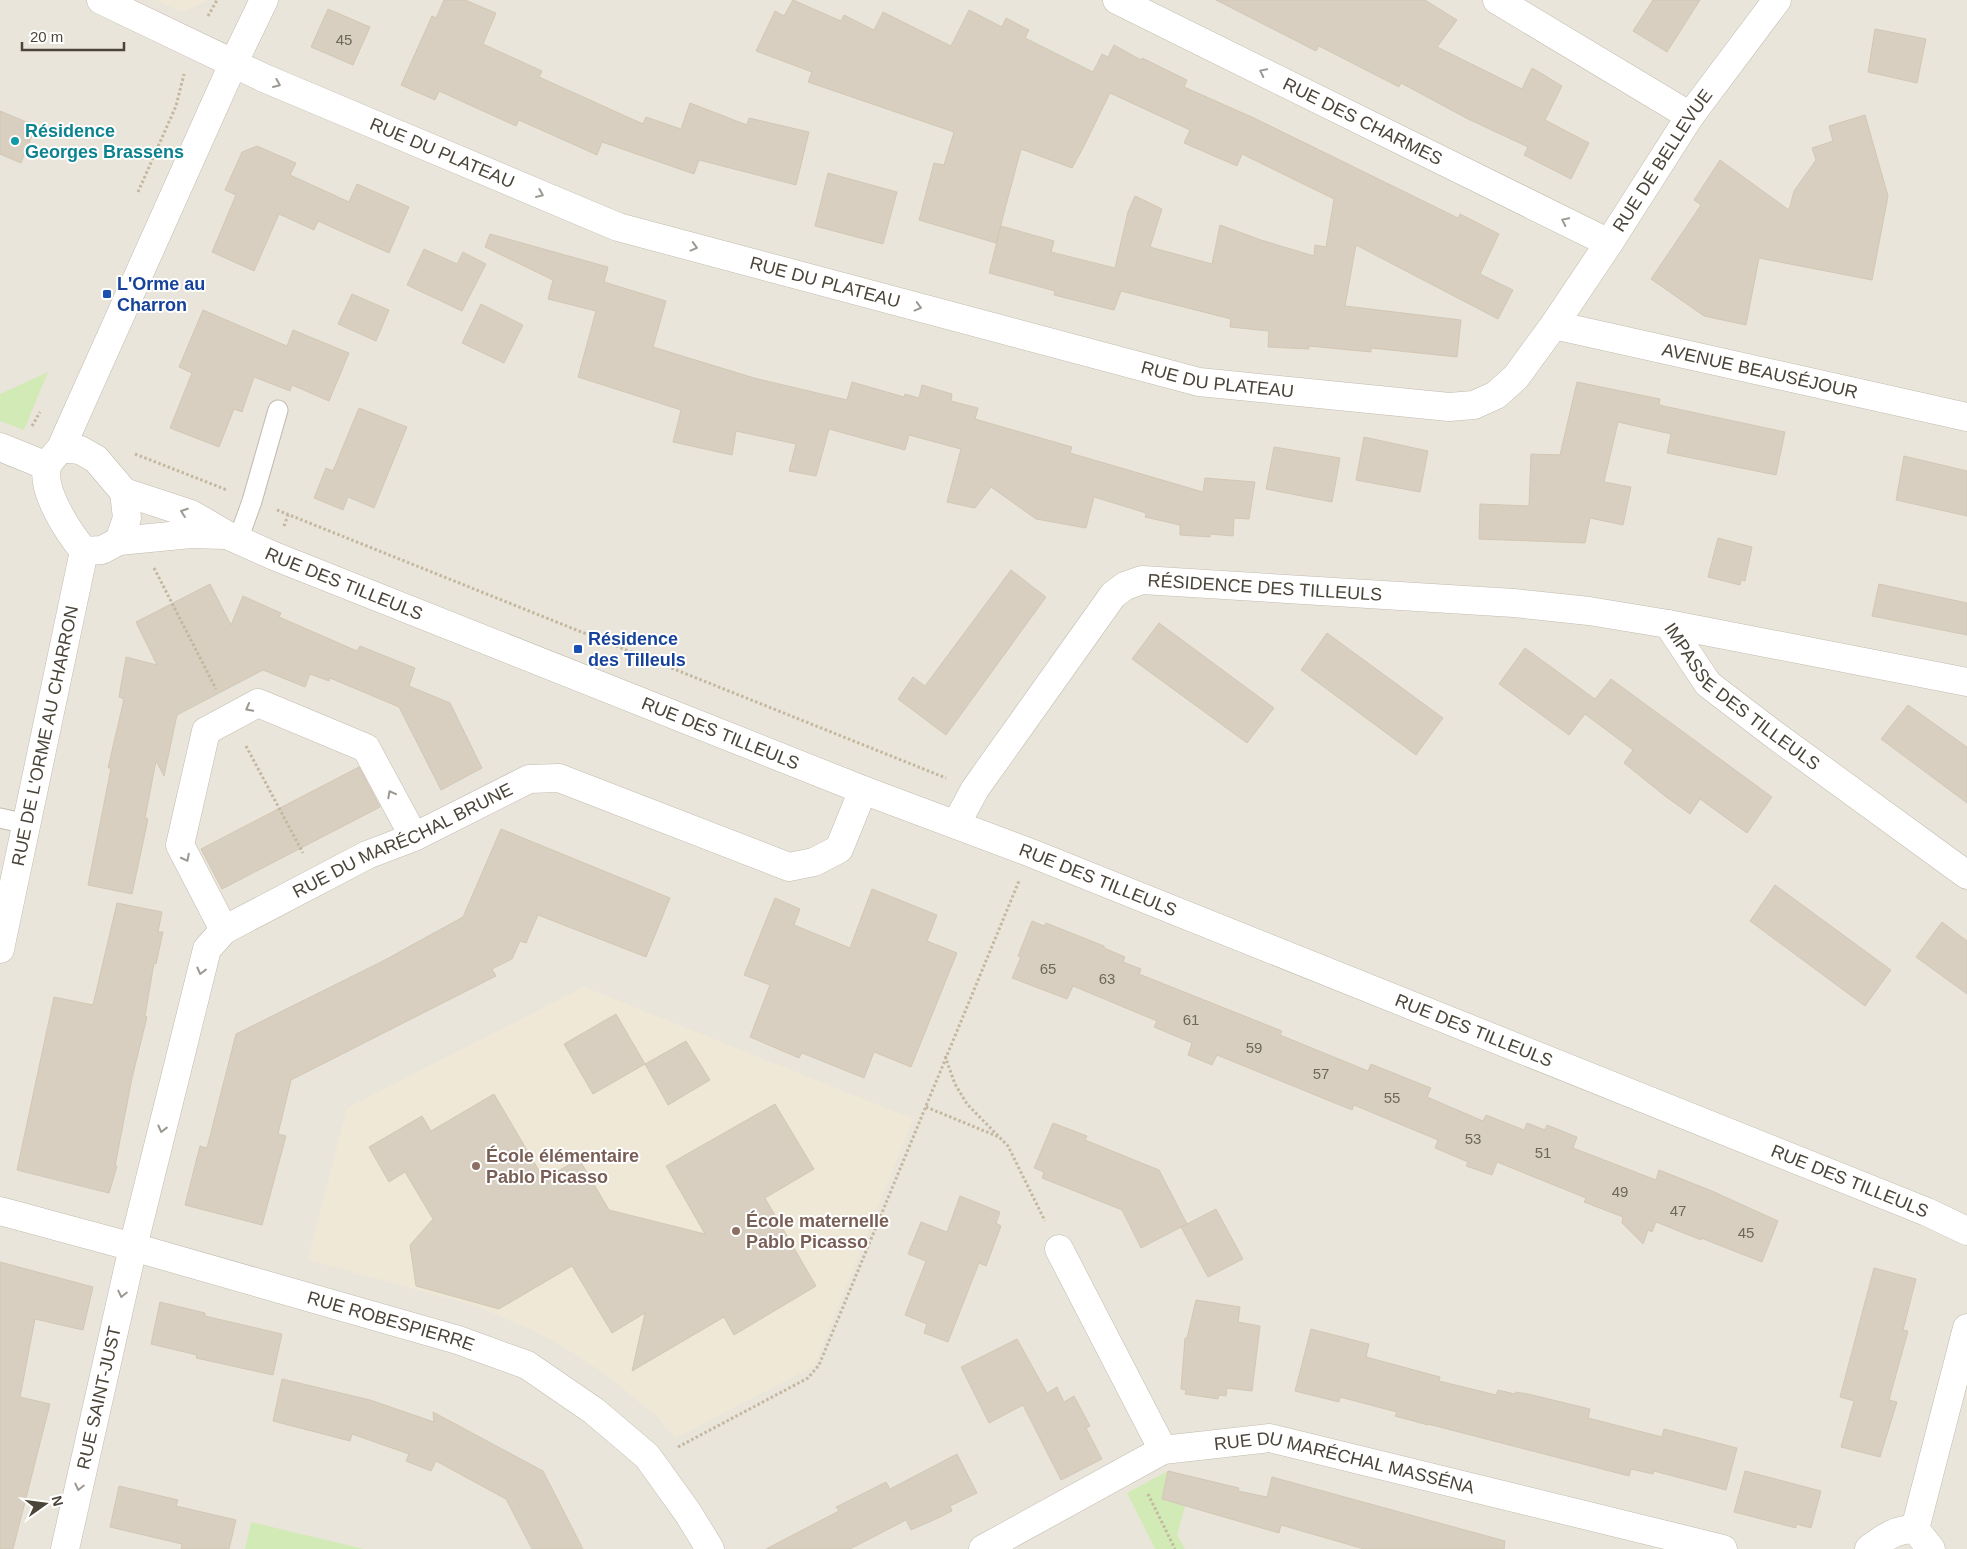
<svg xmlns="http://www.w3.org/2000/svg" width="1967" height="1549" viewBox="0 0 1967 1549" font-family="Helvetica,sans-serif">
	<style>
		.residential { fill: #eae5da }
		.education { fill: #efe8d6 }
		.green { fill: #d2eab5 }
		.building { fill: #d8cfc1; stroke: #d3c7b4 }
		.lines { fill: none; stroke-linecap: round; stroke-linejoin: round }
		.lane-casing { stroke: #c2bbae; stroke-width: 21 }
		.street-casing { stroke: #c2bbae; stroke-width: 29 }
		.path { stroke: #c4b79f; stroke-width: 3; stroke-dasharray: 2.5 2.5; stroke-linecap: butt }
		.lane { stroke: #fff; stroke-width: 19 }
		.street { stroke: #fff; stroke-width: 28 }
		.oneway { stroke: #9c9892 }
		.culture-dot { fill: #0f9aa8; stroke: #fff; stroke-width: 2 }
		.transit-dot { fill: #1a4fb4; stroke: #fff; stroke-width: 2 }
		.education-dot { fill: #8d6e63; stroke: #fff; stroke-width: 2 }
		.labels { text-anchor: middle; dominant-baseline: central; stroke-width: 4; stroke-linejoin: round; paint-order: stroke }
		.number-label { font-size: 15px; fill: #6e675b }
		.street-label { font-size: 18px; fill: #4b4439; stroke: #fff }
		.culture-label { font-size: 18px; font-weight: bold; fill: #0d838f; stroke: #fff; text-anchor: start }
		.transit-label { font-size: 18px; font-weight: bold; fill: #164399; stroke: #fff; text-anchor: start }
		.education-label { font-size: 18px; font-weight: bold; fill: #785e54; stroke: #fff; text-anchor: start }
	</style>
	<rect width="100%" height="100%" fill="#f6f3ec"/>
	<path class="residential" d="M 0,0 L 1967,0 L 1967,1549 L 0,1549 Z"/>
	<path class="education" d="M 156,0 L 209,0 L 182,12 Z
		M 584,987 L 913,1119 L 814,1366 L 676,1438 L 656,1416 L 608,1376 L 572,1352 L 533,1330 L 474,1305 L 308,1260 L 347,1108 Z"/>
	<path class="green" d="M 48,372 L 24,430 L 0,421 L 0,394 Z
		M 1168,1471 L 1162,1499 L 1185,1506 L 1177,1535 L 1185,1549 L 1155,1549 L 1127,1493 Z
		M 251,1522 L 364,1549 L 245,1549 Z"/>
	<path class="building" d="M 444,0 L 465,0 L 496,13 L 483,44 L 542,71 L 539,77 L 643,124 L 646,117 L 681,129 L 690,103 L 747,125 L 749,118 L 809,132 L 796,185 L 699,160 L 694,174 L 602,142 L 597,155 L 519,120 L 516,126 L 439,91 L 435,100 L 401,85 L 432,16 L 436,18 Z
		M 793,0 L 841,21 L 844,15 L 874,30 L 883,12 L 951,46 L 969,10 L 1002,27 L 1006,18 L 1029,30 L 1025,38 L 1093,72 L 1102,54 L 1108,57 L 1114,45 L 1141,60 L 1142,58 L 1187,80 L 1184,87 L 1254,118 L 1458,218 L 1460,214 L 1499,234 L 1480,274 L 1513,290 L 1498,319 L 1356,245 L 1345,306 L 1461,320 L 1457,357 L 1371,348 L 1371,352 L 1309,346 L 1309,349 L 1268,347 L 1269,331 L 1230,327 L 1231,319 L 1121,291 L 1114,310 L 1054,295 L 1055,291 L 989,273 L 1001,226 L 1054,241 L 1051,252 L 1115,268 L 1128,212 L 1135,196 L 1162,209 L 1150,247 L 1212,264 L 1220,225 L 1261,240 L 1314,256 L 1315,245 L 1326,247 L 1334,199 L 1242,154 L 1237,166 L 1184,143 L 1190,130 L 1110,93 L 1083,148 L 1072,168 L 1021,149 L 996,243 L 919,220 L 934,163 L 944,165 L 954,132 L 808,82 L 812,72 L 756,51 L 775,11 L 784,16 Z
		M 1216,0 L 1425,0 L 1457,20 L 1437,47 L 1522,89 L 1532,68 L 1544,75 L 1562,86 L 1545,120 L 1589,143 L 1571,179 L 1524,155 L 1528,147 L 1468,119 L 1401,83 L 1399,87 L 1319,46 L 1316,51 Z
		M 1653,0 L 1700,0 L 1667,52 L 1633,31 Z
		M 328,9 L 370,27 L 353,65 L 311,47 Z
		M 1875,29 L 1926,39 L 1917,83 L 1868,72 Z
		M 0,111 L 36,126 L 21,163 L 0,154 Z
		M 1865,115 L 1888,196 L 1872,280 L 1759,258 L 1746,325 L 1704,316 L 1651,279 L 1701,205 L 1694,200 L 1720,160 L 1789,210 L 1794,191 L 1816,160 L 1812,148 L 1833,141 L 1829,126 Z
		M 257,146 L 296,163 L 290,175 L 349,202 L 357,184 L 409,207 L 389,253 L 318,221 L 314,230 L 279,214 L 254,271 L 212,252 L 236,195 L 225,190 L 242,152 Z
		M 828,173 L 897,192 L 883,244 L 815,226 Z
		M 490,234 L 608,267 L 604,282 L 666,301 L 653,347 L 754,378 L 847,400 L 852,382 L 904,397 L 905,394 L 919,398 L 922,385 L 952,394 L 951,401 L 978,408 L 975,419 L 1072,447 L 1070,453 L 1203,492 L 1205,478 L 1255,482 L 1249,519 L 1234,518 L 1233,536 L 1210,534 L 1210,537 L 1180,535 L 1180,525 L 1145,517 L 1146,513 L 1094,497 L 1086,528 L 1036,519 L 991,487 L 975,508 L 947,502 L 961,449 L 909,435 L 905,450 L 829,429 L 816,476 L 789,471 L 796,444 L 736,431 L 732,455 L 673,442 L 681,410 L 578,377 L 596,311 L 548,299 L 553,280 L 485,247 Z
		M 424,249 L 457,264 L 463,252 L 486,264 L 462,311 L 407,285 Z
		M 352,294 L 389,310 L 376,341 L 338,324 Z
		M 481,304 L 523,325 L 504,363 L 462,343 Z
		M 203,310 L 287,346 L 293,330 L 349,353 L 329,401 L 292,385 L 290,391 L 254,377 L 242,412 L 234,409 L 219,447 L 170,428 L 192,373 L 179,367 Z
		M 1577,382 L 1660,399 L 1659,405 L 1785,432 L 1776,475 L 1667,453 L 1671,434 L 1618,422 L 1604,482 L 1631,487 L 1623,525 L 1590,518 L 1585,543 L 1479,539 L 1480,504 L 1529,506 L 1531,454 L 1560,455 Z
		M 359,408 L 407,427 L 374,508 L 348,497 L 343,510 L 314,498 L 326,468 L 333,471 Z
		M 1364,437 L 1428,451 L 1420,492 L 1356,480 Z
		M 1274,447 L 1340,458 L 1332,502 L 1266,489 Z
		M 1904,456 L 1967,471 L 1967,516 L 1896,500 Z
		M 1718,538 L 1752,547 L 1745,581 L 1741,580 L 1740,585 L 1708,577 Z
		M 1011,570 L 1046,597 L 946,735 L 898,699 L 913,677 L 925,686 Z
		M 210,584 L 231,625 L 243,596 L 281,613 L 279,617 L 357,651 L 360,646 L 415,668 L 409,686 L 450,703 L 482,768 L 441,790 L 399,707 L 330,678 L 329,681 L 310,674 L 305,687 L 263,670 L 177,715 L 164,776 L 156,761 L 145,818 L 148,819 L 132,894 L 88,885 L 111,768 L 108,768 L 124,699 L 119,697 L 126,657 L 157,665 L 136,622 Z
		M 1879,584 L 1967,603 L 1967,635 L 1872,616 Z
		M 1159,623 L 1274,708 L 1247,743 L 1132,659 Z
		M 1327,633 L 1443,718 L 1416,755 L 1301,670 Z
		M 1525,648 L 1595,699 L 1611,679 L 1772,797 L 1747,833 L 1700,799 L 1690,814 L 1665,796 L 1624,763 L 1633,750 L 1585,714 L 1569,735 L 1499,684 Z
		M 1908,705 L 1967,747 L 1967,803 L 1881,739 Z
		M 359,767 L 380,807 L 222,889 L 201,849 Z
		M 501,829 L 670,898 L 646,957 L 538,915 L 526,943 L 520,941 L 512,959 L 492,969 L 496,976 L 291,1080 L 278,1134 L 286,1136 L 262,1225 L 185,1205 L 200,1146 L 207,1148 L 236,1034 L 383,961 L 463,917 Z
		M 1775,885 L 1891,970 L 1865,1006 L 1750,921 Z
		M 872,889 L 937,915 L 927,941 L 957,953 L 911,1067 L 874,1052 L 864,1078 L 802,1053 L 799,1058 L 750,1037 L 770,985 L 744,975 L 775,898 L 800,909 L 794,925 L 850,948 Z
		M 117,903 L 162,912 L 158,932 L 163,932 L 156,964 L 154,963 L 145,1016 L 147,1017 L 132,1078 L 115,1166 L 117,1166 L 109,1193 L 17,1170 L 54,997 L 93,1005 Z
		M 1032,921 L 1044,926 L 1046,923 L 1104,946 L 1104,948 L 1125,957 L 1123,962 L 1141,969 L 1139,974 L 1282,1031 L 1280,1035 L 1368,1071 L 1371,1064 L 1431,1088 L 1427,1097 L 1483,1121 L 1486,1115 L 1524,1130 L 1527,1123 L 1545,1130 L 1547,1125 L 1577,1137 L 1573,1148 L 1656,1180 L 1659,1170 L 1712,1191 L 1778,1221 L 1762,1262 L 1701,1238 L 1701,1240 L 1656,1222 L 1652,1232 L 1648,1230 L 1643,1244 L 1622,1223 L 1623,1217 L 1584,1202 L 1586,1198 L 1497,1162 L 1492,1175 L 1466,1166 L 1468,1162 L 1435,1148 L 1438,1140 L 1354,1105 L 1352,1110 L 1217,1055 L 1212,1065 L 1188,1055 L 1192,1043 L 1154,1027 L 1157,1021 L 1073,986 L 1067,999 L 1012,978 L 1021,957 L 1018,956 Z
		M 1942,922 L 1967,941 L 1967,994 L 1916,957 Z
		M 616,1014 L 645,1064 L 593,1094 L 564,1044 Z
		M 686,1041 L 710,1080 L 668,1105 L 645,1064 Z
		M 494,1094 L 544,1179 L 579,1159 L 609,1210 L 705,1234 L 666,1166 L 775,1104 L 814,1169 L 765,1198 L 816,1286 L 734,1335 L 724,1317 L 632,1371 L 645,1313 L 612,1333 L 572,1266 L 499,1309 L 416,1286 L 410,1245 L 433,1219 L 405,1172 L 389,1182 L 369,1147 L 422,1116 L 431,1131 Z
		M 1053,1123 L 1087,1136 L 1085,1140 L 1159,1170 L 1187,1224 L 1141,1248 L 1122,1210 L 1042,1178 L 1044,1172 L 1034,1168 Z
		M 960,1196 L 1000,1212 L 996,1223 L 1001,1226 L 986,1266 L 979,1263 L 948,1342 L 924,1333 L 927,1324 L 905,1315 L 926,1261 L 908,1254 L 921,1222 L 947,1232 Z
		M 1216,1209 L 1243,1259 L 1208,1277 L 1181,1227 Z
		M 0,1262 L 93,1287 L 83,1330 L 35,1319 L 20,1397 L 50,1404 L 13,1549 L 0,1549 Z
		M 1874,1268 L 1916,1279 L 1903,1330 L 1908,1331 L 1889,1400 L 1897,1402 L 1880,1457 L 1841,1447 L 1854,1401 L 1840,1397 Z
		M 1196,1300 L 1240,1307 L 1238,1322 L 1260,1326 L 1252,1391 L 1227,1388 L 1226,1396 L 1219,1395 L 1218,1399 L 1185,1394 L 1186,1390 L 1181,1389 L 1185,1338 L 1187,1338 Z
		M 160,1302 L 205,1313 L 205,1316 L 282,1334 L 273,1375 L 196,1358 L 197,1355 L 151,1344 Z
		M 1311,1329 L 1369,1344 L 1366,1357 L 1440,1377 L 1439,1381 L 1496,1395 L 1498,1390 L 1515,1394 L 1516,1392 L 1528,1394 L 1590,1409 L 1588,1418 L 1662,1437 L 1664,1429 L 1737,1448 L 1726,1490 L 1654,1471 L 1653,1474 L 1631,1469 L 1629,1476 L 1428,1424 L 1428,1425 L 1395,1416 L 1397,1412 L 1340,1397 L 1339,1402 L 1295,1391 Z
		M 1017,1339 L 1047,1393 L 1057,1387 L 1064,1402 L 1074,1396 L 1090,1426 L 1086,1428 L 1102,1459 L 1061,1480 L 1023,1405 L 989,1423 L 961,1367 Z
		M 282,1379 L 370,1400 L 434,1422 L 433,1412 L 543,1471 L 583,1549 L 532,1549 L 506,1499 L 436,1461 L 431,1471 L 406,1461 L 409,1454 L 352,1434 L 350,1441 L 273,1421 Z
		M 957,1454 L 977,1493 L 950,1506 L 952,1511 L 936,1519 L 911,1530 L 906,1520 L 850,1549 L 766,1549 L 839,1511 L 836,1507 L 886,1482 L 890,1489 Z
		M 1168,1471 L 1239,1488 L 1238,1491 L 1267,1497 L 1272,1477 L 1505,1541 L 1504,1549 L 1364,1549 L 1281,1525 L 1279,1533 L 1162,1499 Z
		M 1745,1471 L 1821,1491 L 1811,1528 L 1796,1524 L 1796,1528 L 1734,1512 Z
		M 119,1486 L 178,1500 L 176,1506 L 236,1520 L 229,1549 L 181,1549 L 182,1544 L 110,1527 Z"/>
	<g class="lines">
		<g class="lane-casing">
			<path id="lane" d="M 238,540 L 252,501 L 278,410
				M 0,818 L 26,824"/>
		</g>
		<g class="street-casing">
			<g id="street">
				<path id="s1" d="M 101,0 L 264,78 L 618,227 L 1199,382 L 1449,407 L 1474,405 L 1496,395 L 1516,377 L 1554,325 L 1609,243 L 1690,116 L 1777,0"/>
				<path id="s2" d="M 1117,0 L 1609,243"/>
				<path d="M 1497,0 L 1690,116"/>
				<path id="s3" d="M 1554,325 L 1967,417"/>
				<path d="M 0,447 L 47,466"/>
				<path d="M 61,448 L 80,450 L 96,459 L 124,492 L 127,518 L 119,541 L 102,550 L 84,551 C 69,533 41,491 47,467 C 49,461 57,453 61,448 L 233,64 L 264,0"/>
				<path id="s4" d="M 124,492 L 191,514 L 227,535 L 274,556 L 863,790 L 1031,853 L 1927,1212 L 1967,1231"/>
				<path d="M 119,541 L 191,534 L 225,535"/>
				<path id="s5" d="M 1668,624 L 1708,684 L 1772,733 L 1967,875"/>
				<path id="s6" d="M 956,824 L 975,789 L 1113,595 L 1125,586 L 1142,580 L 1514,603 L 1589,611 L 1668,624 L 1967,682"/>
				<path d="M 224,930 L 180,845 L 206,731 L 258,703 L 366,748 L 414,837"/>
				<path id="s7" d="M 0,949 L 84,551"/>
				<path id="s8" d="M 0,1211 L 133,1247 L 458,1340 L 527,1365 L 594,1411 L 647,1456 L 688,1513 L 710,1549"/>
				<path d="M 1059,1249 L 1163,1450"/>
				<path d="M 1915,1529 L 1967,1328"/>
				<path id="s9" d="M 65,1549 L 133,1247 L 207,949 L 224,930 L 367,855 L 414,837 L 529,779 L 559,778 L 789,867 L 814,862 L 839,849 L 863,790"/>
				<path id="s10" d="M 983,1549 L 1163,1450 L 1270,1438 L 1723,1549"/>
				<path d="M 1869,1549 C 1884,1538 1895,1529 1915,1529 L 1931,1549"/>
			</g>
		</g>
		<path class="path" d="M 208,16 L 217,0
			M 138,192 L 176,106 L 184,74
			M 32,426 L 40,412
			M 135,454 L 227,490
			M 277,510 L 946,778
			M 284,526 L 288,515
			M 154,568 L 216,689
			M 246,746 L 303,853
			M 945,1056 L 955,1084 L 967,1104 L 1008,1146 L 1045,1221
			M 926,1107 L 999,1137
			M 678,1447 L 808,1378 L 819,1365 L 1019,881
			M 1148,1494 L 1175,1549"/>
		<use href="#lane" class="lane"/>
		<use href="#street" class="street"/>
	</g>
	<defs><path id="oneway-chevron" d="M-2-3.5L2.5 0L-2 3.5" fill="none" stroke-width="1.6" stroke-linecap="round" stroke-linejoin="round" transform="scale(1.25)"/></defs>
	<g class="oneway">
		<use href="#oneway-chevron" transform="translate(1263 72) rotate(-154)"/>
		<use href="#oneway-chevron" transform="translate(277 84) rotate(23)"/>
		<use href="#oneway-chevron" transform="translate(540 194) rotate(23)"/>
		<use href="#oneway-chevron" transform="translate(1565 221) rotate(-154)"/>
		<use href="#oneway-chevron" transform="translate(694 247) rotate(15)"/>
		<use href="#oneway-chevron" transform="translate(918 307) rotate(15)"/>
		<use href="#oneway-chevron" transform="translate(184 512) rotate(-160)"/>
		<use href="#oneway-chevron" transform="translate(249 708) rotate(152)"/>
		<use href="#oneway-chevron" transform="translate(391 794) rotate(-118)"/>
		<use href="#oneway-chevron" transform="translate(186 858) rotate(63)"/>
		<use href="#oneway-chevron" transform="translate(201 971) rotate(104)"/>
		<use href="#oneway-chevron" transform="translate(162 1129) rotate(104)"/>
		<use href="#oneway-chevron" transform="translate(122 1294) rotate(103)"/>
		<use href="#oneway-chevron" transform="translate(79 1487) rotate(103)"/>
	</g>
	<circle class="culture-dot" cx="15" cy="141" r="5"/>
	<g class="transit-dot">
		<rect x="102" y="289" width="10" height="10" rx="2.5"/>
		<rect x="573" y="644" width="10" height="10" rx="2.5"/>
	</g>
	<g class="education-dot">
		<circle cx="476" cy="1166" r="5"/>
		<circle cx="736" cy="1231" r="5"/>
	</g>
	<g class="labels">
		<g class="number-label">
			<text x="344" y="39">45</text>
			<text x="1048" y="968">65</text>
			<text x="1107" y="978">63</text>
			<text x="1191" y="1019">61</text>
			<text x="1254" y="1047">59</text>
			<text x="1321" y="1073">57</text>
			<text x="1392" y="1097">55</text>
			<text x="1473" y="1138">53</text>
			<text x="1543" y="1152">51</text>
			<text x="1620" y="1191">49</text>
			<text x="1678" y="1210">47</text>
			<text x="1746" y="1232">45</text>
		</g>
		<g class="street-label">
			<text stroke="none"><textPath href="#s2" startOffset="274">RUE DES CHARMES</textPath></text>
			<text stroke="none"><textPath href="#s1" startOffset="374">RUE DU PLATEAU</textPath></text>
			<text stroke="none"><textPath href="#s1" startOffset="1755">RUE DE BELLEVUE</textPath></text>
			<text stroke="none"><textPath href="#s1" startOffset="779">RUE DU PLATEAU</textPath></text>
			<text stroke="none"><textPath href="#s3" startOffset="211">AVENUE BEAUSÉJOUR</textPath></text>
			<text stroke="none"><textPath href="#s1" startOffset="1184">RUE DU PLATEAU</textPath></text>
			<text stroke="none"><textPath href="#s4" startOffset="239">RUE DES TILLEULS</textPath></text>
			<text stroke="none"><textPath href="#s6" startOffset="434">RÉSIDENCE DES TILLEULS</textPath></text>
			<text stroke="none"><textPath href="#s5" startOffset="105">IMPASSE DES TILLEULS</textPath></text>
			<text stroke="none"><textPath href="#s4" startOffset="644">RUE DES TILLEULS</textPath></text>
			<text stroke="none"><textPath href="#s7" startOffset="218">RUE DE L'ORME AU CHARRON</textPath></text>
			<text stroke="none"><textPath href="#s9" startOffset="842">RUE DU MARÉCHAL BRUNE</textPath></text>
			<text stroke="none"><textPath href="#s4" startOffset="1049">RUE DES TILLEULS</textPath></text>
			<text stroke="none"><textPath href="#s4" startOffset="1454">RUE DES TILLEULS</textPath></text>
			<text stroke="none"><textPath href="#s4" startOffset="1859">RUE DES TILLEULS</textPath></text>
			<text stroke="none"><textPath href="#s8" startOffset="406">RUE ROBESPIERRE</textPath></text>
			<text stroke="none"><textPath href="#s9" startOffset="155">RUE SAINT-JUST</textPath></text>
			<text stroke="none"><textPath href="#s10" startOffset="390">RUE DU MARÉCHAL MASSÉNA</textPath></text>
		</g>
		<g class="culture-label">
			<text x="25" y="131">Résidence<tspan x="25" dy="21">Georges Brassens</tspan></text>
		</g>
		<g class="transit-label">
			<text x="117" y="284">L'Orme au<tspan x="117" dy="21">Charron</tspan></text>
			<text x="588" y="639">Résidence<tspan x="588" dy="21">des Tilleuls</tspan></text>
		</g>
		<g class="education-label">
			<text x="486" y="1156">École élémentaire<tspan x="486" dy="21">Pablo Picasso</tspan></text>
			<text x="746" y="1221">École maternelle<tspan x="746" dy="21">Pablo Picasso</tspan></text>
		</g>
	</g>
	<g transform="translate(45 1504) rotate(76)" stroke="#ffffff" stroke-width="4" paint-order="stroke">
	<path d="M0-4L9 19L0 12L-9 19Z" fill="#4b4439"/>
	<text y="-8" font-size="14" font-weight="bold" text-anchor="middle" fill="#4b4439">N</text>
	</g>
	<path d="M22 42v8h102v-8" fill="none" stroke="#4b4439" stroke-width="2.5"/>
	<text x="30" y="42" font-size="15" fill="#4b4439" stroke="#ffffff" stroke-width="4" paint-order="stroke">20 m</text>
</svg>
